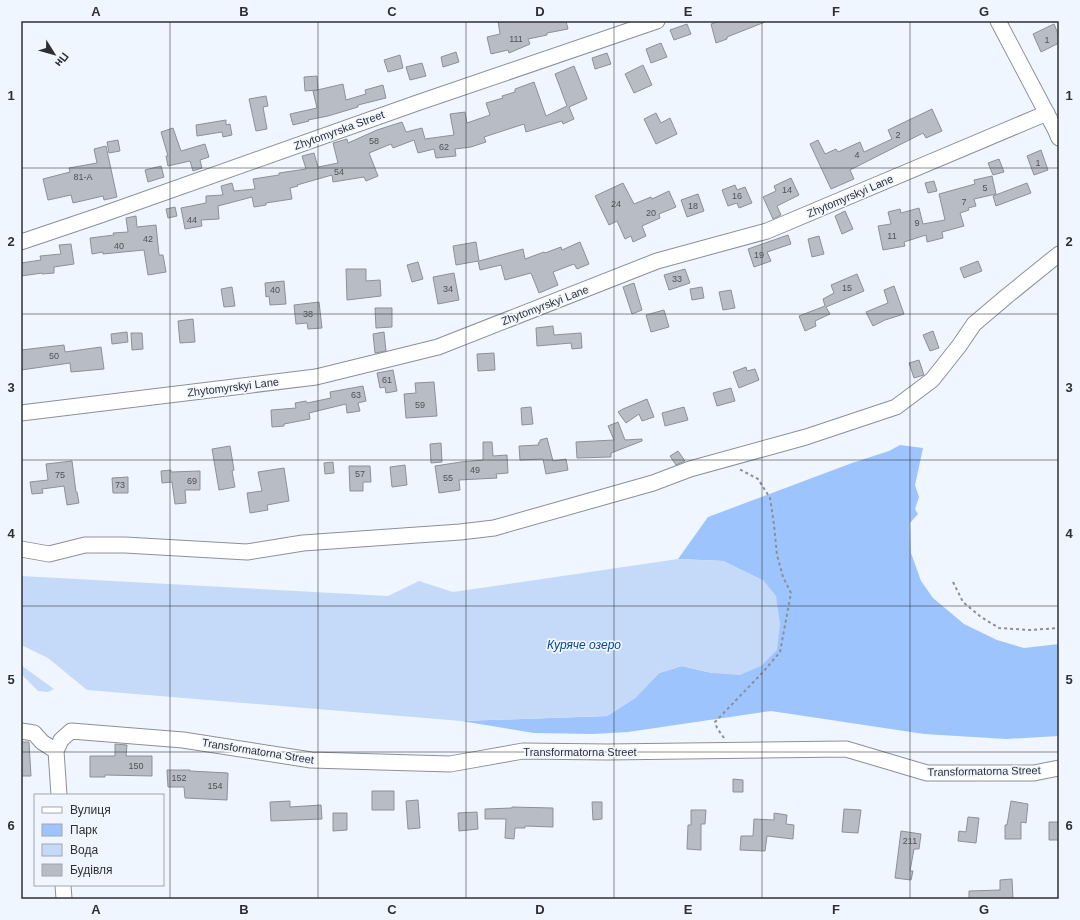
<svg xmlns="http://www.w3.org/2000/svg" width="1080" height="920" viewBox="0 0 1080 920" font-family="Arial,sans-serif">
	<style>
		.green { fill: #9ec4fe }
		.water { fill: #c5daf9 }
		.building { fill: #b7bcc5; stroke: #8c9199 }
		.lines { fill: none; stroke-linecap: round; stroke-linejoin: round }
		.minor-casing { stroke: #8b9098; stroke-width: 17 }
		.path { stroke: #8c8f95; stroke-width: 2; stroke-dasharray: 3 3; stroke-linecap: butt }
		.minor { stroke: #fff; stroke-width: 15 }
		.grid { fill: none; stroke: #2d2f32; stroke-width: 1; stroke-opacity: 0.55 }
		.labels { text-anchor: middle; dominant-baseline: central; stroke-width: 3.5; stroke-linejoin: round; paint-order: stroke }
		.number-label { font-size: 9px; fill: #505257 }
		.street-label { font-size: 11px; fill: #2d2f32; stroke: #f0f6ff }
		.water-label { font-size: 12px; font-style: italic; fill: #05469b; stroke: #f0f6ff }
		.neatline { fill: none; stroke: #2d2f32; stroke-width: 1.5 }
		.grid-label { font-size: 13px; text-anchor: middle; font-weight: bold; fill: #2d2f32 }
	</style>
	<rect width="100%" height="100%" fill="#f0f6ff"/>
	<path class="green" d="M 900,445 L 923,448 L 915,485 L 919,497 L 915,509 L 918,514 L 910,523 L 911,553 L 921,581 L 933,598 L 964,624 L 997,640 L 1024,648 L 1059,644 L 1059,736 L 1006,739 L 924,734 L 771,711 L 628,732 L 593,734 L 534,733 L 461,721 L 607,716 L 635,698 L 659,673 L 682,666 L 712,673 L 764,581 L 723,561 L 678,559 L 708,517 L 852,463 L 889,451 Z"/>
	<path class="water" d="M 678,559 L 723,561 L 764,581 L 776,596 L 780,624 L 777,650 L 761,666 L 740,675 L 712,673 L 682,666 L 659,673 L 635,698 L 607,716 L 461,721 L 87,690 L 48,658 L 21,645 L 21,576 L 388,596 L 419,581 L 453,592 Z
		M 21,665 L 54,689 L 48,692 L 38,691 L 21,674 Z"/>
	<path class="building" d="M 498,21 L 566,21 L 568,29 L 547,33 L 547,35 L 528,39 L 530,44 L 509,53 L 508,50 L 491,54 L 487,37 L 500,34 Z
		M 720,21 L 765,21 L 765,22 L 727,37 L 727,39 L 716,43 L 711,24 Z
		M 687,24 L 691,34 L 674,40 L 670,30 Z
		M 1054,24 L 1059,36 L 1059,43 L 1041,52 L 1033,34 Z
		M 661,43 L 667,57 L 651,63 L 646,49 Z
		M 456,52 L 459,62 L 443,67 L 441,57 Z
		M 607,53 L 611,64 L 595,69 L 592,58 Z
		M 400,55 L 403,68 L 388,72 L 384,60 Z
		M 422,63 L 426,76 L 410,80 L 406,67 Z
		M 643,65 L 652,85 L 634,93 L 625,74 Z
		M 574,66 L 587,99 L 569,107 L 574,119 L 563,124 L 562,121 L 526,132 L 524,124 L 484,137 L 486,142 L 471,147 L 455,149 L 456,156 L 436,158 L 434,149 L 418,153 L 414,140 L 393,148 L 391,144 L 369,153 L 378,176 L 366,181 L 364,177 L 333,182 L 332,175 L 297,185 L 298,186 L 290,188 L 292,199 L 266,203 L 266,205 L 254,207 L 252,197 L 218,206 L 219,219 L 201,220 L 202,226 L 185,229 L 181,208 L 206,203 L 206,196 L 223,195 L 221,186 L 232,183 L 234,191 L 255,189 L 253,179 L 279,175 L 279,173 L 306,169 L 302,156 L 314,153 L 318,167 L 338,163 L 333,143 L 347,139 L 348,143 L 377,130 L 402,122 L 406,132 L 422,128 L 425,139 L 454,135 L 450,114 L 465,112 L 467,123 L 490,115 L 486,103 L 503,98 L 502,96 L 515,92 L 515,89 L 534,82 L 546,116 L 567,106 L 555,74 Z
		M 317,76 L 318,90 L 305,91 L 304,77 Z
		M 343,84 L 346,100 L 366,94 L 365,90 L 383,85 L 386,98 L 358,105 L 358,107 L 328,116 L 308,120 L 309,121 L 293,125 L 290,114 L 317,108 L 313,91 Z
		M 266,96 L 268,106 L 263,107 L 267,129 L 256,131 L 249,99 Z
		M 932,109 L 942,131 L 926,138 L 923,133 L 850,170 L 854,179 L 831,189 L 810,144 L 818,140 L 825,154 L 836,149 L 838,152 L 860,142 L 864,152 L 892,139 L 888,130 Z
		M 656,113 L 661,123 L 670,118 L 677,134 L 656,144 L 644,119 Z
		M 226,120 L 226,125 L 230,124 L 232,135 L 223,137 L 222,132 L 197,136 L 196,125 Z
		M 173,128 L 181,151 L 205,144 L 209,157 L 200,160 L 202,168 L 193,171 L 190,161 L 168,166 L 166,156 L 168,156 L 161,132 Z
		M 118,140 L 120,151 L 109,153 L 107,142 Z
		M 106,146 L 117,197 L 104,200 L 103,196 L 73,203 L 71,195 L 48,200 L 43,179 L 70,172 L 69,168 L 97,163 L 94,149 Z
		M 1041,150 L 1048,170 L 1034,175 L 1027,156 Z
		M 999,159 L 1004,172 L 993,175 L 988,163 Z
		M 161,166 L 164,177 L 148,182 L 145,170 Z
		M 992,176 L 996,194 L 974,199 L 976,206 L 968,208 L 969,210 L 960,213 L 964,226 L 942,232 L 943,238 L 927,242 L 926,235 L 904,242 L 905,246 L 883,250 L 878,226 L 891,224 L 888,212 L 900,209 L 901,213 L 919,208 L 923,224 L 945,220 L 939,194 L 975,184 L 974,180 Z
		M 791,178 L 799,195 L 777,206 L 781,215 L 773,219 L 763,197 L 776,191 L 774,186 Z
		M 934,181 L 937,191 L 928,193 L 925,183 Z
		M 623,183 L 634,204 L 651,197 L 652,199 L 669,191 L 676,207 L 659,214 L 660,218 L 642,226 L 646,236 L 633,242 L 631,236 L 625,239 L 617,221 L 609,225 L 595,196 Z
		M 1027,183 L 1031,193 L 996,206 L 993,196 Z
		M 735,185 L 737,190 L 745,187 L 752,203 L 739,208 L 737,203 L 728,206 L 722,190 Z
		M 698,194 L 704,211 L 687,217 L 681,200 Z
		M 175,207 L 177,216 L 168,218 L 166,209 Z
		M 845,211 L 853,229 L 842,234 L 835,216 Z
		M 136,216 L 137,227 L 156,225 L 159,255 L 163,255 L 166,272 L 148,275 L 144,250 L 103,254 L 103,252 L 92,254 L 90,238 L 114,235 L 113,233 L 128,232 L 126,218 Z
		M 788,235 L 791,244 L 767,252 L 771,261 L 754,267 L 748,249 Z
		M 819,236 L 824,254 L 812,257 L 808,239 Z
		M 476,242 L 479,261 L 523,249 L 525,259 L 544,252 L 545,253 L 561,247 L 562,250 L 580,242 L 589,264 L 577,269 L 574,264 L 553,272 L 558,285 L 539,293 L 531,273 L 505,280 L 501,265 L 480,270 L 478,261 L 456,265 L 453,246 Z
		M 71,244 L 74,264 L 54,267 L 54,273 L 42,274 L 42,273 L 21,276 L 21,263 L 41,260 L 40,256 L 61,254 L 59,245 Z
		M 978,261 L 982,271 L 964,278 L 960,268 Z
		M 418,262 L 423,279 L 412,282 L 407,265 Z
		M 346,269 L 366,269 L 366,281 L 380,280 L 381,296 L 347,300 Z
		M 685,269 L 690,283 L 669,290 L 664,275 Z
		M 454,273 L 459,300 L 438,304 L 433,277 Z
		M 857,274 L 864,291 L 826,307 L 830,314 L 815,321 L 816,326 L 805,331 L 799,316 L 825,306 L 823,299 L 834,293 L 831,285 Z
		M 284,281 L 286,304 L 270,305 L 269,296 L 266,297 L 265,283 Z
		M 634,283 L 642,310 L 632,314 L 623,287 Z
		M 894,286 L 904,314 L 885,320 L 873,326 L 866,312 L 888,303 L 884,290 Z
		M 232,287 L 235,306 L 224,307 L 221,289 Z
		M 702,287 L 704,298 L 692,300 L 690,289 Z
		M 731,290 L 735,308 L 723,310 L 719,292 Z
		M 319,302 L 322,328 L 308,329 L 307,323 L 296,324 L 294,305 Z
		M 375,308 L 392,308 L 392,327 L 376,328 Z
		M 664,310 L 669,327 L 651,332 L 646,315 Z
		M 193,319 L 195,342 L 180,343 L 178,321 Z
		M 553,326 L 554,335 L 581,333 L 582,348 L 572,349 L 571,343 L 537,346 L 536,328 Z
		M 933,331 L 939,348 L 930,351 L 923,335 Z
		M 127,332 L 128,342 L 112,344 L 111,334 Z
		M 384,332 L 386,351 L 375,353 L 373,334 Z
		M 131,333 L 142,333 L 143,349 L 132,350 Z
		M 64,345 L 65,352 L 101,347 L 104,369 L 71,372 L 70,363 L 21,370 L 21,350 Z
		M 494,353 L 495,370 L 478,371 L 477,354 Z
		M 919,360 L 924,375 L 914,378 L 909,363 Z
		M 746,367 L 747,371 L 755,369 L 759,380 L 739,388 L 733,372 Z
		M 393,370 L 397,391 L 386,393 L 385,387 L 380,388 L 377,373 Z
		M 434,382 L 437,416 L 406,418 L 404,394 L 416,393 L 415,383 Z
		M 363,386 L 366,401 L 358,403 L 360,411 L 347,413 L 346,404 L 309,413 L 310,419 L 284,424 L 284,426 L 272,427 L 271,410 L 296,408 L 295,403 L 306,401 L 307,403 L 331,398 L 330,392 Z
		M 731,388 L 735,401 L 717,406 L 713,393 Z
		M 647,399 L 654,417 L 642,421 L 639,414 L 626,423 L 618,412 L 623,409 Z
		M 531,407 L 533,424 L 522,425 L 521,408 Z
		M 684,407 L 688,420 L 665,426 L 662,413 Z
		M 618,422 L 625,440 L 642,439 L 642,441 L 611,453 L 611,457 L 577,458 L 576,442 L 614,440 L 608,426 Z
		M 547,438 L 553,461 L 566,459 L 568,470 L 546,474 L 543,459 L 520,460 L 519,446 L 539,445 L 538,443 L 540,442 L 540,440 Z
		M 483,442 L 492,442 L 493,456 L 507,455 L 508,473 L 496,474 L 497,478 L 459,480 L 460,490 L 439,493 L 435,466 L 461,462 L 483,460 Z
		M 441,443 L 442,462 L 431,463 L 430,444 Z
		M 230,446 L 234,470 L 232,471 L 235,487 L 219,490 L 212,449 Z
		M 678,451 L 685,461 L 676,465 L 670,456 Z
		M 72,461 L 76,492 L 77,492 L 79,503 L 67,505 L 64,486 L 42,489 L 43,493 L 32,494 L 30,482 L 48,480 L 46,464 Z
		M 333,462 L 334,473 L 325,474 L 324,463 Z
		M 405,465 L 407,485 L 392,487 L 390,467 Z
		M 349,466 L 370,466 L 371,482 L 363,482 L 363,491 L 350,491 Z
		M 284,468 L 289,501 L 267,505 L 268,510 L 250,513 L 247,493 L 262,491 L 258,472 Z
		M 171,470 L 171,472 L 200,471 L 200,490 L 185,490 L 186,503 L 175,504 L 172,482 L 162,483 L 161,471 Z
		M 128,477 L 128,493 L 113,493 L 112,478 Z
		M 21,742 L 29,742 L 31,776 L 21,776 Z
		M 115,744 L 127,745 L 126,756 L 152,756 L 152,776 L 105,775 L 105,777 L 90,777 L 90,756 L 115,756 Z
		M 167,770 L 190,770 L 190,771 L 228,773 L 227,800 L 185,798 L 184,787 L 168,787 Z
		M 733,779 L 743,780 L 743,792 L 733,792 Z
		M 372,791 L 394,791 L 394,810 L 372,810 Z
		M 418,800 L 420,828 L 408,829 L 406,801 Z
		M 290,801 L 290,807 L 321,805 L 322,819 L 271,821 L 270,802 Z
		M 1011,801 L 1028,804 L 1026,823 L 1021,822 L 1021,839 L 1005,839 L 1005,825 L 1007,825 Z
		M 592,802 L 602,802 L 602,819 L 593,820 Z
		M 512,807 L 553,808 L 553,827 L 525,826 L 525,828 L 515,828 L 514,839 L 505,838 L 506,819 L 485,819 L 485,809 L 512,808 Z
		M 844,809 L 861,810 L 858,833 L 842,832 Z
		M 691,810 L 706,810 L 705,824 L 701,824 L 701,850 L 687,849 L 688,825 L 691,825 Z
		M 477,812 L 478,829 L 459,831 L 458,813 Z
		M 333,813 L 347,813 L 347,830 L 333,831 Z
		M 774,813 L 787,815 L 786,824 L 794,825 L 793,839 L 767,836 L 765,851 L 740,850 L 741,836 L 753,836 L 754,819 L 774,820 Z
		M 968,817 L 979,818 L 976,843 L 958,841 L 959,831 L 966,832 Z
		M 1049,822 L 1059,822 L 1059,840 L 1049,840 Z
		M 901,831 L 921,834 L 919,849 L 914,849 L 910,871 L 913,871 L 911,880 L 895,878 Z
		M 1012,879 L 1013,899 L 969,899 L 969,891 L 1000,890 L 1000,880 Z"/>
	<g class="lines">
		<g class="minor-casing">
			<path id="minor" d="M 998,21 L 1055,129 L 1059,138
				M 21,242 L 98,216 L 417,103 L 657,21
				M 21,413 L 316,377 L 438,347 L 657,261 L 767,231 L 1047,113
				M 21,549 L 49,554 L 85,545 L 125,545 L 247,552 L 303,543 L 460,532 L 494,528 L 653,483 L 690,469 L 806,437 L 896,407 L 932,380 L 959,346 L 974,324 L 1007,296 L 1059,254
				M 21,731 L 34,733 L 42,742 L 56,751
				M 59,795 L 56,751 L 61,740 L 71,731 L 183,740 L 311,760 L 450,764 L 523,751 L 607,752 L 846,749 L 927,773 L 1034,773 L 1059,768
				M 63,885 L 64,899"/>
		</g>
		<path class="path" d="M 953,582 L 963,602 L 981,617 L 999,628 L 1030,630 L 1059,628
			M 724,738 L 717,728 L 715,722 L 764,671 L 780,652 L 791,593 L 783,577 L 777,555 L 774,525 L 770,498 L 758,479 L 739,469"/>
		<use href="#minor" class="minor"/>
	</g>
	<path class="grid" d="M 170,21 L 170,899M 318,21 L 318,899M 466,21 L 466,899M 614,21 L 614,899M 762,21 L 762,899M 910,21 L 910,899M 21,168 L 1059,168M 21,314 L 1059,314M 21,460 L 1059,460M 21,606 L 1059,606M 21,752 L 1059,752"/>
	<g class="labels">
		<g class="number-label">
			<text x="516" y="39">111</text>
			<text x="1047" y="40">1</text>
			<text x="898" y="135">2</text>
			<text x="374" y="141">58</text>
			<text x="444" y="147">62</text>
			<text x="857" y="155">4</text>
			<text x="1038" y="163">1</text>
			<text x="339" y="172">54</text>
			<text x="83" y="177">81-А</text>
			<text x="985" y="188">5</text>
			<text x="787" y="190">14</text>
			<text x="737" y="196">16</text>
			<text x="964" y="202">7</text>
			<text x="616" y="204">24</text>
			<text x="693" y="206">18</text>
			<text x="651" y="213">20</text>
			<text x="192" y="220">44</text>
			<text x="917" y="223">9</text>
			<text x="892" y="236">11</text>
			<text x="148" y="239">42</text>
			<text x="119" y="246">40</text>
			<text x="759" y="255">19</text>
			<text x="677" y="279">33</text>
			<text x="847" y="288">15</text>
			<text x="448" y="289">34</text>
			<text x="275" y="290">40</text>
			<text x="308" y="314">38</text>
			<text x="54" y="356">50</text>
			<text x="387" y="380">61</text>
			<text x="356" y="395">63</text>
			<text x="420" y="405">59</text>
			<text x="475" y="470">49</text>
			<text x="360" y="474">57</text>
			<text x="60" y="475">75</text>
			<text x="448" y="478">55</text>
			<text x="192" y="481">69</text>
			<text x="120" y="485">73</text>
			<text x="136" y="766">150</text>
			<text x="179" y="778">152</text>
			<text x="215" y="786">154</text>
			<text x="910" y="841">211</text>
		</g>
		<g class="street-label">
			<text transform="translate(339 130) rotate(-20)">Zhytomyrska Street</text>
			<text transform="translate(850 196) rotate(-23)">Zhytomyrskyi Lane</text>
			<text transform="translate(545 305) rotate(-21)">Zhytomyrskyi Lane</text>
			<text transform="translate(233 387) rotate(-7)">Zhytomyrskyi Lane</text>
			<text transform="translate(258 751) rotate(9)">Transformatorna Street</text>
			<text x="580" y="752">Transformatorna Street</text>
			<text transform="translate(984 771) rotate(-1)">Transformatorna Street</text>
		</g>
		<g class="water-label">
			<text x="584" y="645">Куряче озеро</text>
		</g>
	</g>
	<rect width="1080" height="920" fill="none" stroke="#f0f6ff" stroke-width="44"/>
	<rect x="34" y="794" width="130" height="92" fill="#f0f6ff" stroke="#a2a6ad"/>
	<rect x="42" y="807" width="20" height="6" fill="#ffffff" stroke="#a2a6ad"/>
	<text x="70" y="814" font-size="12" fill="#2d2f32">Вулиця</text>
	<rect x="42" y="824" width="20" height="12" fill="#9ec4fe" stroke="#a2a6ad"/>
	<text x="70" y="834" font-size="12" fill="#2d2f32">Парк</text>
	<rect x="42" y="844" width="20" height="12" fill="#c5daf9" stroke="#a2a6ad"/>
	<text x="70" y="854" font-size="12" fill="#2d2f32">Вода</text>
	<rect x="42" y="864" width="20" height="12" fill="#b7bcc5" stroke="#a2a6ad"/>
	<text x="70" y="874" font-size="12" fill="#2d2f32">Будівля</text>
	<g transform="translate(54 54) rotate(127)" stroke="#f0f6ff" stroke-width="3" paint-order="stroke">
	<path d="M0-3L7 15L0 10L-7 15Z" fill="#2d2f32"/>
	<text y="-6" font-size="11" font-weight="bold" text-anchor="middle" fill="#2d2f32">Пн</text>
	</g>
	<rect x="22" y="22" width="1036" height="876" class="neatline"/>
	<g class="grid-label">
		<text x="96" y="16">A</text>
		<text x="244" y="16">B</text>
		<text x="392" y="16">C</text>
		<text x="540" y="16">D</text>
		<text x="688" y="16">E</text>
		<text x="836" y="16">F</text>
		<text x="984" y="16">G</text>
		<text x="11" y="100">1</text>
		<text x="1069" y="100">1</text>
		<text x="11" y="246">2</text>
		<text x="1069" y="246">2</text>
		<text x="11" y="392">3</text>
		<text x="1069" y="392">3</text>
		<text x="11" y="538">4</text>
		<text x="1069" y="538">4</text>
		<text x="11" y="684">5</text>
		<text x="1069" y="684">5</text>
		<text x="11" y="830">6</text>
		<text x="1069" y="830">6</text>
		<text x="96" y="914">A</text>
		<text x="244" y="914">B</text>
		<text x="392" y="914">C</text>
		<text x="540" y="914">D</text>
		<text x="688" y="914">E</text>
		<text x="836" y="914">F</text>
		<text x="984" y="914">G</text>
	</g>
</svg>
